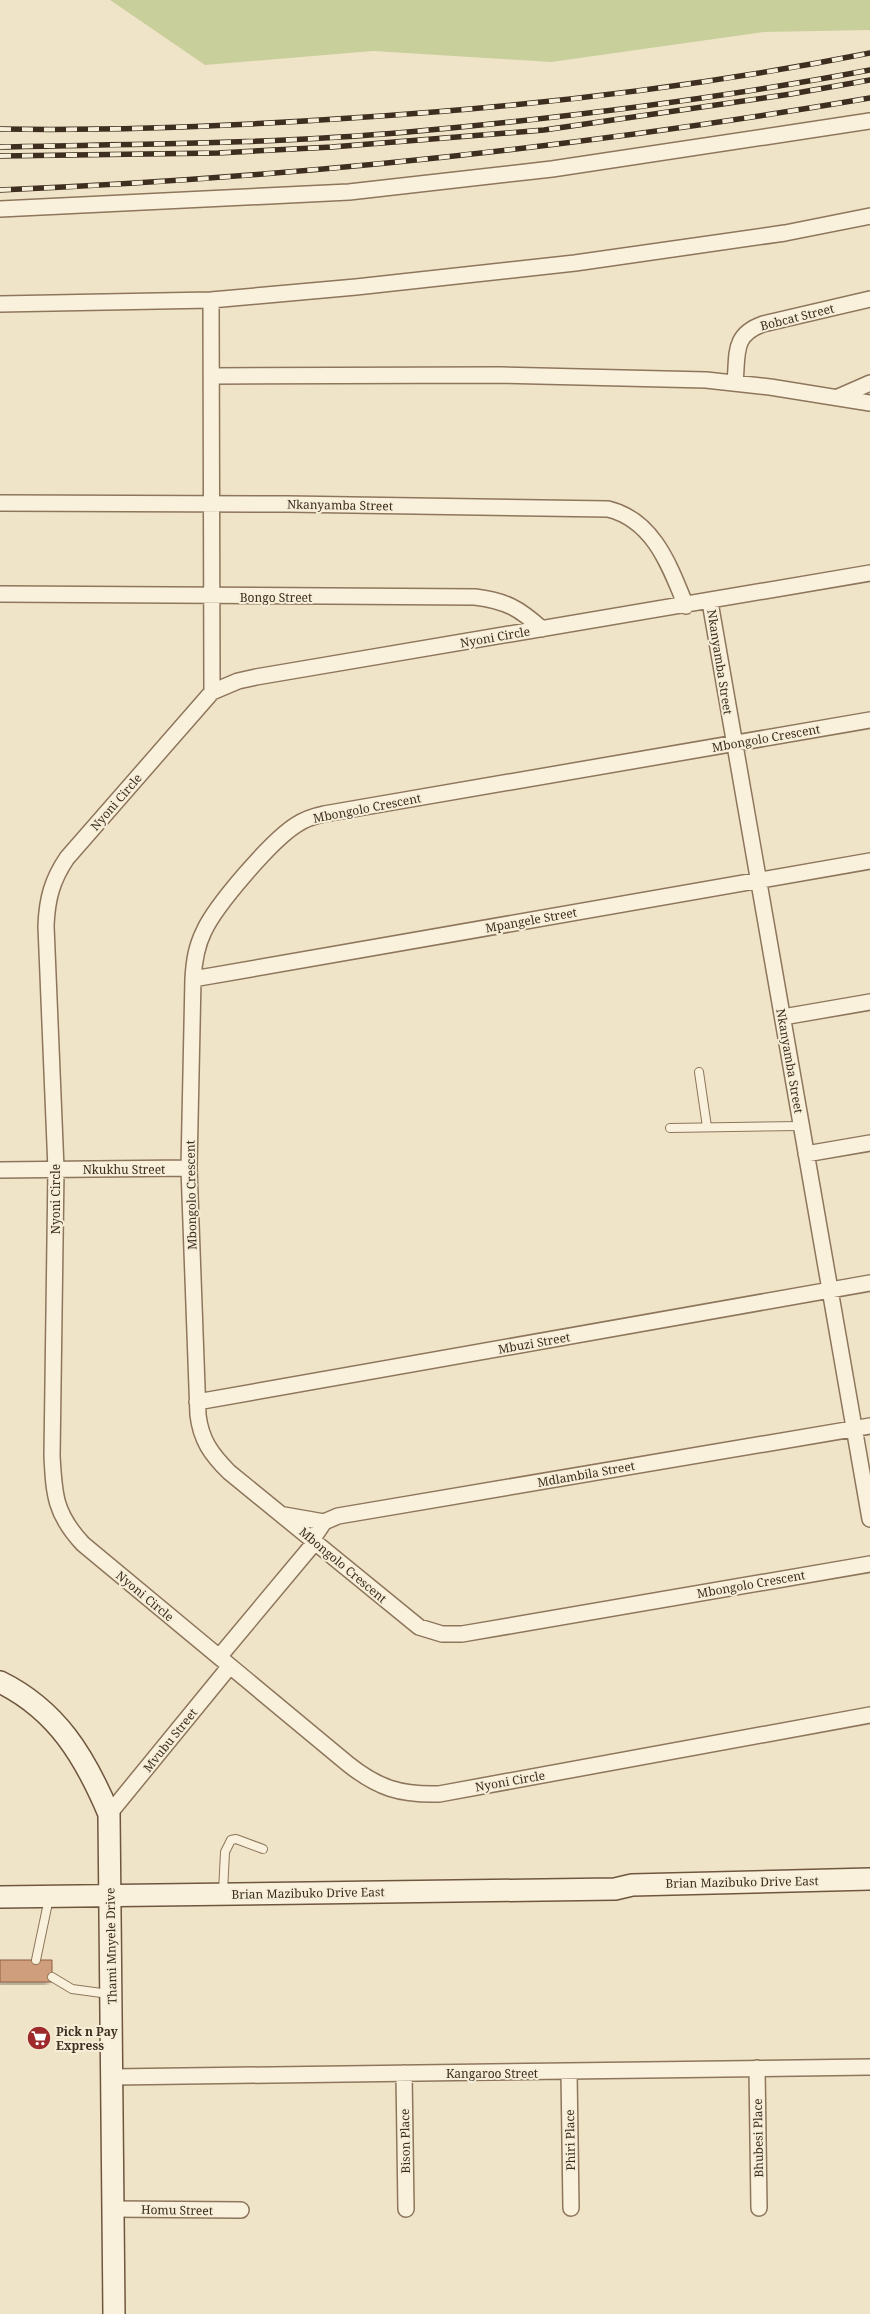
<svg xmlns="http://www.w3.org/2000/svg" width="870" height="2314" viewBox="0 0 870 2314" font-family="'Noto Serif',serif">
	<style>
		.green { fill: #c9cf9b }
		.building { fill: #cf9f7d; stroke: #8d5f41; filter: url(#shadow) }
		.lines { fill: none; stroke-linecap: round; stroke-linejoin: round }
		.lane-casing { stroke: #8d765c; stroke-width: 10 }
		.street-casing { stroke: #8d765c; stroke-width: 18 }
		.secondary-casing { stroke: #6f573f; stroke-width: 24 }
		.lane { stroke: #faf1dc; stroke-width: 8 }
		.street { stroke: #faf1dc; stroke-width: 15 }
		.secondary { stroke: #faf1dc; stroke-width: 21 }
		.rail-casing { stroke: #3d2e20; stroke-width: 5.5 }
		.rail { stroke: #f7eed8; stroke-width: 4; stroke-dasharray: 11; stroke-linecap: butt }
		.labels { text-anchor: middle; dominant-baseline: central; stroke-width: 4; stroke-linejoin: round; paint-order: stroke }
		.street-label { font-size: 12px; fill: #3d2e20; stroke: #f7eed8 }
		.poi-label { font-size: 12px; font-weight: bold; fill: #3d2e20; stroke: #f7eed8; text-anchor: start }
	</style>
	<defs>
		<filter id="shadow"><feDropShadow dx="-4.5" dy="4.5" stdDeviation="2.5" flood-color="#0004"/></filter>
	</defs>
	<rect width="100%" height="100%" fill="#f0e4c8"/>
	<path class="green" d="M 110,0 L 870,0 L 870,30 L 764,32 L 551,62 L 373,51 L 205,65 Z"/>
	<path class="building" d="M 0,1960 L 52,1960 L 52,1982 L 0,1982 Z"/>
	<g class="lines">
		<g class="lane-casing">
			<path id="lane" d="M 699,1072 L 707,1127
				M 670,1128 L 801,1126
				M 223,1892 L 225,1852 L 231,1840 L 236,1839 L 263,1849
				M 36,1960 L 49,1898
				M 52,1977 L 72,1989 L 109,1994"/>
		</g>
		<g class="street-casing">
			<path id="street" d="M 0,209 L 349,192 L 552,169 L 870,121
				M 211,300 L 212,692
				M 0,304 L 211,300 L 356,287 L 575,263 L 785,233 L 870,216
				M 213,376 L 500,375 L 706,380 L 770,387 L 870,403
				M 735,382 C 738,354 732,335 763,324 L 870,299
				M 838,397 L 870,383
				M 0,503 L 288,504 L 608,509 C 654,520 670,567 686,606
				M 870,573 L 256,677 L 238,681 L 212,692 L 67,858 C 52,880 47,899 46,926 L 56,1169 L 52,1456 C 54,1495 55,1514 83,1544 L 348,1764 C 378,1788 400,1795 439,1794 L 870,1715
				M 0,594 L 475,597 C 506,601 519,608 542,629
				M 710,602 L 870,1519
				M 870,720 L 324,814 C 314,816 305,819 296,825 C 271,841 216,905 204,931 C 196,947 194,962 193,979 L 189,1168 L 198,1415 C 201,1440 211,1454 229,1472 L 419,1627 L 442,1634 L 462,1634 L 870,1564
				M 193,979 L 870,861
				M 783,1017 L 870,1002
				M 806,1154 L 870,1143
				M 0,1170 L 189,1168
				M 197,1402 L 870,1283
				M 284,1515 L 324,1522
				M 312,1540 L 324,1522 L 338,1516 L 870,1426
				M 219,1657 L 315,1542
				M 109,1814 L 230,1666
				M 757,2068 L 759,2208
				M 569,2072 L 571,2208
				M 404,2073 L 406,2209
				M 113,2077 L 870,2067
				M 113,2209 L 241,2210"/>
		</g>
		<g class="secondary-casing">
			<path id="secondary" d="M 0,1682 C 57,1710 85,1757 109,1814 L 114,2314
				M 0,1897 L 615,1889 L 632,1885 L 870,1879"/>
		</g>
		<use href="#lane" class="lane"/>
		<use href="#street" class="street"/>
		<use href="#secondary" class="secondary"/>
		<g class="rail-casing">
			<path id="rail" d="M 0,129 C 117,131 235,126 351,118 C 525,107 699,87 870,53
				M 0,147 C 136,144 273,144 408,132 C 563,118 717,99 870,70
				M 0,156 L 218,153 L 332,147 L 544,130 L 791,94 L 870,80
				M 0,190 C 292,178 582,147 870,98"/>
		</g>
		<use href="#rail" class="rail"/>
	</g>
	<defs>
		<g id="supermarket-disc" transform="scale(1.25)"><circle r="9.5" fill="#9e2a2b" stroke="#f7eed8"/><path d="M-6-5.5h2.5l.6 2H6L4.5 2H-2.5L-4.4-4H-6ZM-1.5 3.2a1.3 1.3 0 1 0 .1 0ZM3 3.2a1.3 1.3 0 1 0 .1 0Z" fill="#fff"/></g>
	</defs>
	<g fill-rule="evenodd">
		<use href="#supermarket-disc" x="39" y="2038"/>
	</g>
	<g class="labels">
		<g class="street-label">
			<text transform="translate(797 317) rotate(-14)">Bobcat Street</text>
			<text transform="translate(340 505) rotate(1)">Nkanyamba Street</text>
			<text x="276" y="597">Bongo Street</text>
			<text transform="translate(495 637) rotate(-10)">Nyoni Circle</text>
			<text transform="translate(720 662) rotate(81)">Nkanyamba Street</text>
			<text transform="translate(766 738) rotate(-10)">Mbongolo Crescent</text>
			<text transform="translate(116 802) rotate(-49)">Nyoni Circle</text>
			<text transform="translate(367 808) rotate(-11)">Mbongolo Crescent</text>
			<text transform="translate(531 920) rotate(-10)">Mpangele Street</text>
			<text transform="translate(790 1061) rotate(80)">Nkanyamba Street</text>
			<text x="124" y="1169">Nkukhu Street</text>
			<text transform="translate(191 1195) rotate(-91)">Mbongolo Crescent</text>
			<text transform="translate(55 1199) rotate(-90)">Nyoni Circle</text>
			<text transform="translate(534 1343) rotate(-10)">Mbuzi Street</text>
			<text transform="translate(586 1474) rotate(-10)">Mdlambila Street</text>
			<text transform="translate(343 1565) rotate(40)">Mbongolo Crescent</text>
			<text transform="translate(751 1584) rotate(-10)">Mbongolo Crescent</text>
			<text transform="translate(145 1596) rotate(40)">Nyoni Circle</text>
			<text transform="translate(170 1740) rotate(-51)">Mvubu Street</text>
			<text transform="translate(510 1781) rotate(-10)">Nyoni Circle</text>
			<text transform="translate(742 1882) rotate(-1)">Brian Mazibuko Drive East</text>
			<text transform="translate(308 1893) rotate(-1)">Brian Mazibuko Drive East</text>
			<text transform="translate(111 1946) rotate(-91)">Thami Mnyele Drive</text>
			<text x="492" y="2073">Kangaroo Street</text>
			<text transform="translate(758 2138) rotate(-91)">Bhubesi Place</text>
			<text transform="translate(570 2140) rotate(-91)">Phiri Place</text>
			<text transform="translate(405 2141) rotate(-91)">Bison Place</text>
			<text transform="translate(177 2210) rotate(1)">Homu Street</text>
		</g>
		<g class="poi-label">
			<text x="56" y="2031">Pick n Pay<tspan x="56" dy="14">Express</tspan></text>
		</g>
	</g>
</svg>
